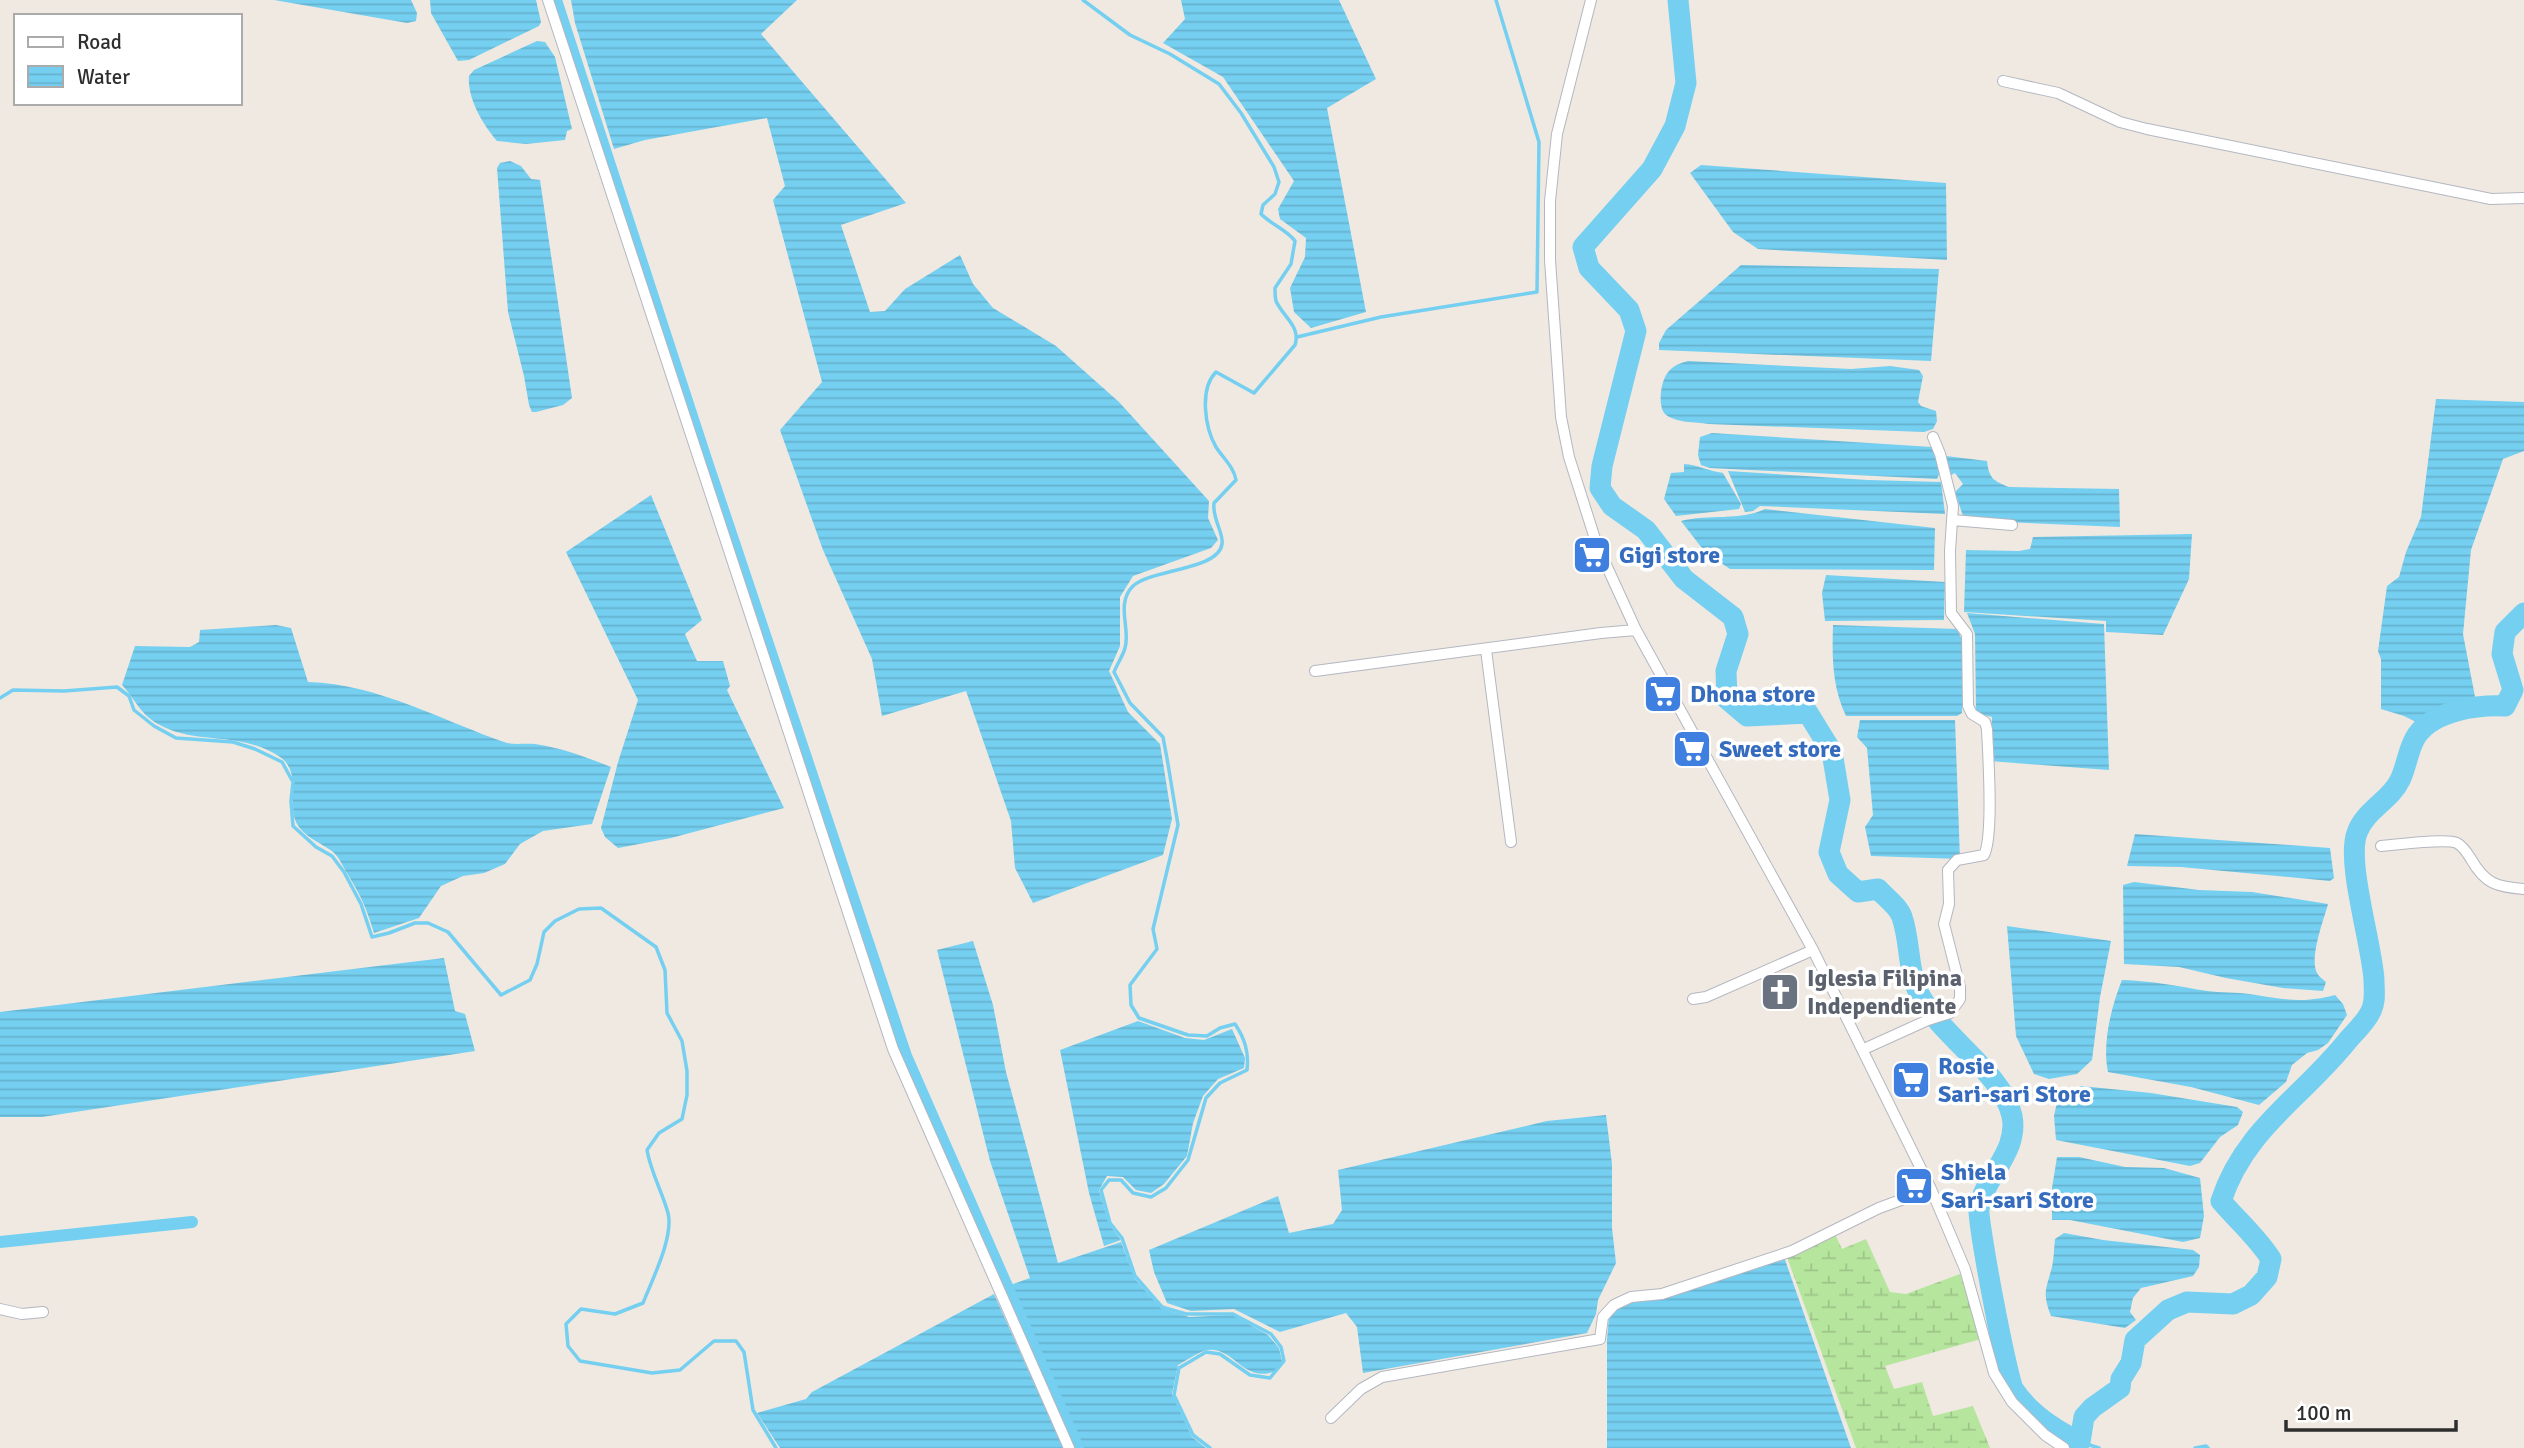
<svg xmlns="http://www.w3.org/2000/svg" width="2524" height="1448" viewBox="0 0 2524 1448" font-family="Signika,sans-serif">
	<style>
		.wetland { fill: url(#wetland-marsh) }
		.water { fill: url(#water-rules) }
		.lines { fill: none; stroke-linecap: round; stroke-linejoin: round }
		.stream { stroke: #75cff0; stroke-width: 3.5 }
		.canal { stroke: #75cff0; stroke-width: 12 }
		.river { stroke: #75cff0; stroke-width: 21 }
		.minor-casing { stroke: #b4b7c1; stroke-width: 12 }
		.minor { stroke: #fff; stroke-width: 10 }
		.labels { text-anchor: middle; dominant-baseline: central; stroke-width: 7; stroke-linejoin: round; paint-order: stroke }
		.shop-label { font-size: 24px; font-weight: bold; fill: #366cbe; stroke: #fff; text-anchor: start }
		.worship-label { font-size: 24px; font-weight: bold; fill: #5b616d; stroke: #fff; text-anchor: start }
	</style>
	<defs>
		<pattern id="wetland-marsh" width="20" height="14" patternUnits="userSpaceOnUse" patternTransform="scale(1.75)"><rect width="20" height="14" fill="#b6e59e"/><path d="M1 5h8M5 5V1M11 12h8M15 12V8" fill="none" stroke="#9dc588"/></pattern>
		<pattern id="water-rules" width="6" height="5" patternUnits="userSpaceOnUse" patternTransform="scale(1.75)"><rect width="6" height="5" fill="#75cff0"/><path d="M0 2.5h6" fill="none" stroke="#66b2ce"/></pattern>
	</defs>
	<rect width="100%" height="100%" fill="#efe9e1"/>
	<path class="wetland" d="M 1835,1234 L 1842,1249 L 1866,1239 L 1890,1292 L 1906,1294 L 1960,1274 L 1981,1339 L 1885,1366 L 1894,1389 L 1922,1382 L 1933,1416 L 1973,1406 L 1990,1448 L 1856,1448 L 1787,1257 Z"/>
	<path class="water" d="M 274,0 L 411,0 L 417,13 L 416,21 L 407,23 Z
		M 430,0 L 536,0 L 541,22 L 539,26 L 469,60 L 458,61 L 431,13 Z
		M 571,0 L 797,0 L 761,34 L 906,203 L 841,225 L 870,312 L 885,311 L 905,289 L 960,255 L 973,284 L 993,308 L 1056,346 L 1119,402 L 1209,501 L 1208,518 L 1218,540 L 1211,548 L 1133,576 L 1120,597 L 1120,646 L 1109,671 L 1128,712 L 1160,744 L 1172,819 L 1163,855 L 1033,903 L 1015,868 L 1011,821 L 966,691 L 882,716 L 872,659 L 823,550 L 780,430 L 822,382 L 773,200 L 785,186 L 767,118 L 645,140 L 614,149 L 575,23 Z
		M 1181,0 L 1339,0 L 1376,79 L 1327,108 L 1366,312 L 1311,328 L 1294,312 L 1290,288 L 1305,257 L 1306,238 L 1280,219 L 1278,209 L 1294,181 L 1223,77 L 1163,43 L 1185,19 Z
		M 537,41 L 545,42 L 555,57 L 572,129 L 567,131 L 565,140 L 526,144 L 497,141 C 483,125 467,98 469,76 L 474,70 Z
		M 510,161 L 521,166 L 531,179 L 540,180 L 572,398 L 563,405 L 536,412 L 532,412 L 529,405 L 524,376 L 508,312 L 497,168 L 500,163 Z
		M 1701,165 L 1946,183 L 1947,260 L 1758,249 L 1733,232 L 1690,173 Z
		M 1741,265 L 1939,269 L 1931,361 L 1659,350 L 1659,343 L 1666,330 Z
		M 1688,361 L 1851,369 L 1890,366 L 1919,370 L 1923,376 L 1918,402 L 1921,406 L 1936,411 L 1937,421 L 1933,429 L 1924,432 L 1709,424 C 1696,422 1675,423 1665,414 C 1657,405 1661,379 1669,371 C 1674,365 1681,363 1688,361 Z
		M 2436,399 L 2524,402 L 2524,451 L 2503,459 L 2471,550 L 2463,634 L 2476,702 L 2437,712 L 2418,723 L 2404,716 L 2381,709 L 2381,659 L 2378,651 L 2387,586 L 2399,577 L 2406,552 L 2421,517 Z
		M 1712,433 L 1932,447 L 1940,472 L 1937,479 L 1710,468 L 1701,465 L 1698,455 L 1700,437 Z
		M 1946,456 L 1987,461 C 1989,478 1993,481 2009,487 L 2119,489 L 2120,527 L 2003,522 L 1963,516 L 1955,492 L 1963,484 L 1955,473 L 1951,475 Z
		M 1684,464 C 1698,465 1709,471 1723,473 L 1741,504 L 1739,509 L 1676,516 L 1664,499 L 1671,473 L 1684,472 Z
		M 1728,471 L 1868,480 L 1941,482 L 1945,514 L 1760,506 L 1753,511 L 1745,512 Z
		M 651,495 L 702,620 L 685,634 L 697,661 L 723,661 L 730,686 L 727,690 L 784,808 L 671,838 L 618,848 L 605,837 L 601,828 L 618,762 L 638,700 L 566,552 Z
		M 1765,509 L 1935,528 L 1934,570 L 1730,569 L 1705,552 L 1681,521 C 1708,514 1740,521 1765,509 Z
		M 2192,534 L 2189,579 L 2163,635 L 2106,632 L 2106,621 L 1964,612 L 1966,550 L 2019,551 L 2030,549 L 2033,537 Z
		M 1826,575 L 1945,582 L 1944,620 L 1825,621 L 1822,593 Z
		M 1967,613 L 2104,624 L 2109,770 L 1989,761 L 1992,717 L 1976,713 L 1975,634 Z
		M 276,625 L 291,628 L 308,682 C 379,684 442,721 507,743 C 517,745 525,743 535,744 C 562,748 586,757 611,767 L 592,824 L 543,831 L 520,844 L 505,864 L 484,873 L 463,876 L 441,886 L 419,918 L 374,933 C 366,906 360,894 345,870 C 342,864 338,856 333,852 C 322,843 303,837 296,822 C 287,802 302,772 280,757 C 240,730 196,746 158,724 C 139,713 136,700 122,685 L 135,646 L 190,647 L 199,642 L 200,630 Z
		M 1833,625 L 1957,629 L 1962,640 L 1962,713 L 1957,716 L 1846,716 C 1832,686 1832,658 1833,625 Z
		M 1860,720 L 1955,720 L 1960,859 L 1871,856 L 1865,827 L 1873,815 L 1867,748 L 1857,737 Z
		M 2135,834 L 2330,848 L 2334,878 L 2330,881 L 2181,867 L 2127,866 Z
		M 2134,882 L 2199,890 L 2252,892 L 2328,904 C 2324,919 2309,958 2317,973 C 2319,977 2323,979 2326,982 L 2323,991 L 2283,988 L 2226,978 L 2179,967 L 2124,964 L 2123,885 Z
		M 2007,926 L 2111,941 L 2100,997 L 2092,1060 L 2077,1074 L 2049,1079 L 2034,1074 L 2016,1036 Z
		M 973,941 L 993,1005 L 1006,1072 L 1058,1263 L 1121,1242 L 1135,1279 L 1161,1308 L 1189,1317 L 1233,1315 L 1268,1335 L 1279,1348 L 1282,1361 L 1278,1370 C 1244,1386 1235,1347 1208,1350 C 1199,1351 1186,1361 1178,1365 L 1172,1394 L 1192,1437 L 1206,1448 L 1080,1448 L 1008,1286 L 1030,1278 L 990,1161 L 937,950 Z
		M 444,958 L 455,1011 L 465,1014 L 475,1051 L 42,1117 L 0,1117 L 0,1012 Z
		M 2122,980 C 2152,981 2177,986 2207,991 C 2221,993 2236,992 2250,994 C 2282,999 2302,1004 2335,995 L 2343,1004 L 2347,1015 L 2328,1043 L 2318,1050 L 2307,1053 L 2292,1065 L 2286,1082 L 2259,1105 L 2191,1087 L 2108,1072 C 2102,1044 2111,1007 2122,980 Z
		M 1138,1021 L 1185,1038 L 1204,1040 L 1232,1029 L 1245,1058 L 1244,1068 L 1218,1079 L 1203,1096 L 1193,1123 L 1187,1156 L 1164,1184 L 1151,1193 L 1136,1190 L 1123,1177 L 1107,1176 L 1099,1190 L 1109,1224 L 1121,1240 L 1104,1246 L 1089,1193 L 1060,1050 Z
		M 2081,1086 L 2151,1093 L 2237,1107 L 2243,1112 L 2238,1125 L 2220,1137 L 2200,1163 L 2190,1166 L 2056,1140 L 2054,1116 L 2057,1102 Z
		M 1606,1115 L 1612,1164 L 1612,1228 L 1616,1263 L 1598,1300 L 1596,1314 L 1587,1333 L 1363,1373 L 1357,1327 L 1346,1313 L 1280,1332 L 1234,1309 L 1191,1311 L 1167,1303 L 1154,1272 L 1149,1250 L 1278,1196 L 1289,1233 L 1333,1224 L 1342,1210 L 1338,1170 L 1547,1121 Z
		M 2057,1157 L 2079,1157 L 2125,1167 L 2164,1168 L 2200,1178 L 2204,1216 L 2200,1238 L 2183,1242 L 2070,1220 L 2052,1220 L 2052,1188 Z
		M 2064,1233 L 2103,1240 L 2193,1250 L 2200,1255 L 2199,1267 L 2193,1276 L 2141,1288 L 2133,1298 L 2130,1312 L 2136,1320 L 2125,1328 L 2051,1316 C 2042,1292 2046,1290 2052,1267 C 2054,1258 2054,1248 2055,1239 Z
		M 1784,1257 L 1851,1448 L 1607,1448 L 1607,1340 L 1609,1317 L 1615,1308 Z
		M 994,1294 L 1063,1448 L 780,1448 L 757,1413 L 806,1399 L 812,1392 Z"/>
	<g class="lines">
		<path class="stream" d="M 1083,0 L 1130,35 L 1170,54 L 1219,84 L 1241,113 L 1274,167 L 1279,182 L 1275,194 L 1263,205 L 1261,214 C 1272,225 1287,230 1295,241 L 1291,264 L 1275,288 C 1275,292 1275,297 1276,301 C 1283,317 1301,326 1295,345 L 1254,393 L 1216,372 C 1199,389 1205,428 1216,447 C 1223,458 1234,467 1236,480 L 1214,503 C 1212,519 1224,533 1222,544 C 1219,570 1151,569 1133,586 C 1115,604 1131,629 1125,648 C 1123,656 1117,664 1114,672 L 1130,703 L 1163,737 L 1168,764 L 1178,825 L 1153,929 L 1157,949 L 1130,985 L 1131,1005 L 1139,1018 L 1188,1035 L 1207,1036 L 1220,1028 L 1235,1024 C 1245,1039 1249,1052 1247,1070 L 1220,1083 L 1206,1098 L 1188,1160 L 1166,1188 L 1151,1197 L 1133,1193 L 1121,1180 L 1109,1180 L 1101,1190 L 1110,1223 L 1122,1238 L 1135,1276 L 1162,1307 L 1186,1314 L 1233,1314 L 1271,1334 L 1281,1347 L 1284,1361 L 1270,1378 L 1250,1375 L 1220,1354 L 1206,1352 L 1179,1368 L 1174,1395 L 1193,1435 L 1210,1448
			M 1297,337 L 1381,317 L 1537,292 L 1539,142 L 1496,0
			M 0,698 L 13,690 L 64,691 L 117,687 L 129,696 L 134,710 L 154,726 L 176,738 L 233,742 L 255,749 L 282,762 L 293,782 L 291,801 L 293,826 L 316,847 L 332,856 L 344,872 L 361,904 L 372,937 L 389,933 L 415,923 L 428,923 L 448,932 L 501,995 L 530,980 L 537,964 L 544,932 L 555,921 L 579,909 L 601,908 L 656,947 L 665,970 L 667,1013 L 682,1041 L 687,1071 L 687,1095 L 682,1119 L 659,1133 L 647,1150 C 651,1173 662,1191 668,1213 C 674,1237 652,1280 643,1303 L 615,1314 L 581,1309 L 566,1324 L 568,1346 L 580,1361 L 652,1373 L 680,1370 L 714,1341 L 736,1341 L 744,1352 L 753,1410 L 776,1448
			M 2080,1442 L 2099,1448
			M 2195,1448 L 2206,1446 L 2208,1448"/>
		<path class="canal" d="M 556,0 L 707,462 L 906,1056 L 1078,1448
			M 0,1242 L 192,1222"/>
		<path class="river" d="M 1678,0 L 1686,83 L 1675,126 L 1652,169 L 1583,247 L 1589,268 L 1629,310 L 1636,331 L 1602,466 L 1600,488 L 1612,506 L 1646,530 L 1684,579 L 1733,617 L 1738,634 L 1726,671 L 1727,699 L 1747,716 L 1808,713 L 1832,752 L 1840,800 L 1829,852 L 1838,874 L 1858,892 L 1878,889 C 1885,897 1899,907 1902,917 C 1911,943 1907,975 1922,999 C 1944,1038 2003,1074 2012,1116 C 2019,1152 1985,1175 1979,1208 C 1977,1220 2007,1380 2014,1390 C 2030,1414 2055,1430 2080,1442 L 2084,1417 L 2092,1408 L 2120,1388 L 2121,1379 L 2131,1363 L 2135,1340 L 2168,1310 L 2187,1302 L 2233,1304 L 2251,1295 L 2267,1277 L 2271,1259 C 2257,1237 2238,1221 2221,1201 C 2245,1128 2303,1097 2348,1040 C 2356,1031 2366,1022 2371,1011 C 2376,1001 2374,991 2374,980 C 2372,944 2346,862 2357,833 C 2364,811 2391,800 2400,780 C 2407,766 2408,748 2417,735 C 2435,710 2477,705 2505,706 L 2513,690 L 2502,654 L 2505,632 L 2524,613"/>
		<g class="minor-casing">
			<path id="minor" d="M 548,0 L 893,1049 L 1069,1448
				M 1591,0 L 1557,134 L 1550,201 L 1550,260 L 1561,417 L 1569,457 L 1597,545 L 1636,630 L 1813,950 L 1931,1189 L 1965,1269 L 1994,1373 L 2012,1402 L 2045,1435 L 2064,1448
				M 2003,81 L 2058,93 L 2120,122 L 2147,129 L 2491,199 L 2524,198
				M 1952,520 L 2012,525
				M 1486,650 L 1511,842
				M 1315,671 L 1601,633 L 1636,630
				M 2381,846 C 2396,845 2445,838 2457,843 C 2464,847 2467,853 2471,859 C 2485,884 2497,887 2524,889
				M 1693,999 L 1706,997 L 1813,950
				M 1864,1049 L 1928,1020 L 1950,1013 L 1960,999 L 1960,987 L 1944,924 L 1949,904 L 1948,870 L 1957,860 L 1984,855 C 1994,836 1988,754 1987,729 L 1985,722 L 1972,714 L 1968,706 L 1967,634 L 1951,613 L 1950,551 L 1953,506 L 1940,454 L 1933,437
				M 0,1309 L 22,1314 L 43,1312
				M 1331,1418 L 1361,1389 L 1382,1377 L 1600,1339 L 1603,1317 L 1614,1305 L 1631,1297 L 1662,1294 L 1792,1251 L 1879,1208 L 1931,1189"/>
		</g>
		<use href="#minor" class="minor"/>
	</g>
	<defs>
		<g id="supermarket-square" transform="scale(2.0125)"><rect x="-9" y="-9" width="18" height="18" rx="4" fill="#3f7fe0" stroke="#fff"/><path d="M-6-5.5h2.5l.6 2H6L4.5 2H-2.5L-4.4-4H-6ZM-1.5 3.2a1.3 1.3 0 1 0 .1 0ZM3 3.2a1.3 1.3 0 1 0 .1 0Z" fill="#fff"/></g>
		<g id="church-square" transform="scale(2.0125)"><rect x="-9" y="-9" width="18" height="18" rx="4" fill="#6b7280" stroke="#fff"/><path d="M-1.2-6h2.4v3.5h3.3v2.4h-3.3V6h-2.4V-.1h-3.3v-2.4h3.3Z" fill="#fff"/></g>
	</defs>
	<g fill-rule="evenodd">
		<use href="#supermarket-square" x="1592" y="555"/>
		<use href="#supermarket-square" x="1663" y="694"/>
		<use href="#supermarket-square" x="1692" y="749"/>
		<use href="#church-square" x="1780" y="992"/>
		<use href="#supermarket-square" x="1911" y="1080"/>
		<use href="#supermarket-square" x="1914" y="1186"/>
	</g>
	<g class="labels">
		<g class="shop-label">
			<text x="1619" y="555">Gigi store</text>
			<text x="1690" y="694">Dhona store</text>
			<text x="1719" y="749">Sweet store</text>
			<text x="1938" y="1066">Rosie<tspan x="1938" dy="28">Sari-sari Store</tspan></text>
			<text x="1941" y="1172">Shiela<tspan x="1941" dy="28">Sari-sari Store</tspan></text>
		</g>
		<g class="worship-label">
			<text x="1807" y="978">Iglesia Filipina<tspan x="1807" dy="28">Independiente</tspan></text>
		</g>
	</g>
	<rect x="14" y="14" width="228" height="91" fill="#ffffff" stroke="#ababab" stroke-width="2"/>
	<rect x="28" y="37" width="35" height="10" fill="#ffffff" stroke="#ababab" stroke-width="2"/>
	<text x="77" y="49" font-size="21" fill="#2e2e2e">Road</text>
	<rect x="28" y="66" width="35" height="21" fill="url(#water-rules)" stroke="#ababab" stroke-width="2"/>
	<text x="77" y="84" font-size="21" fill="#2e2e2e">Water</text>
	<path d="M2286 1420v10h170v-10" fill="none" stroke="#2e2e2e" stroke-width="3.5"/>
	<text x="2296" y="1420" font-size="21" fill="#2e2e2e" stroke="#ffffff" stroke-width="5" paint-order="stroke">100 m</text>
</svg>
